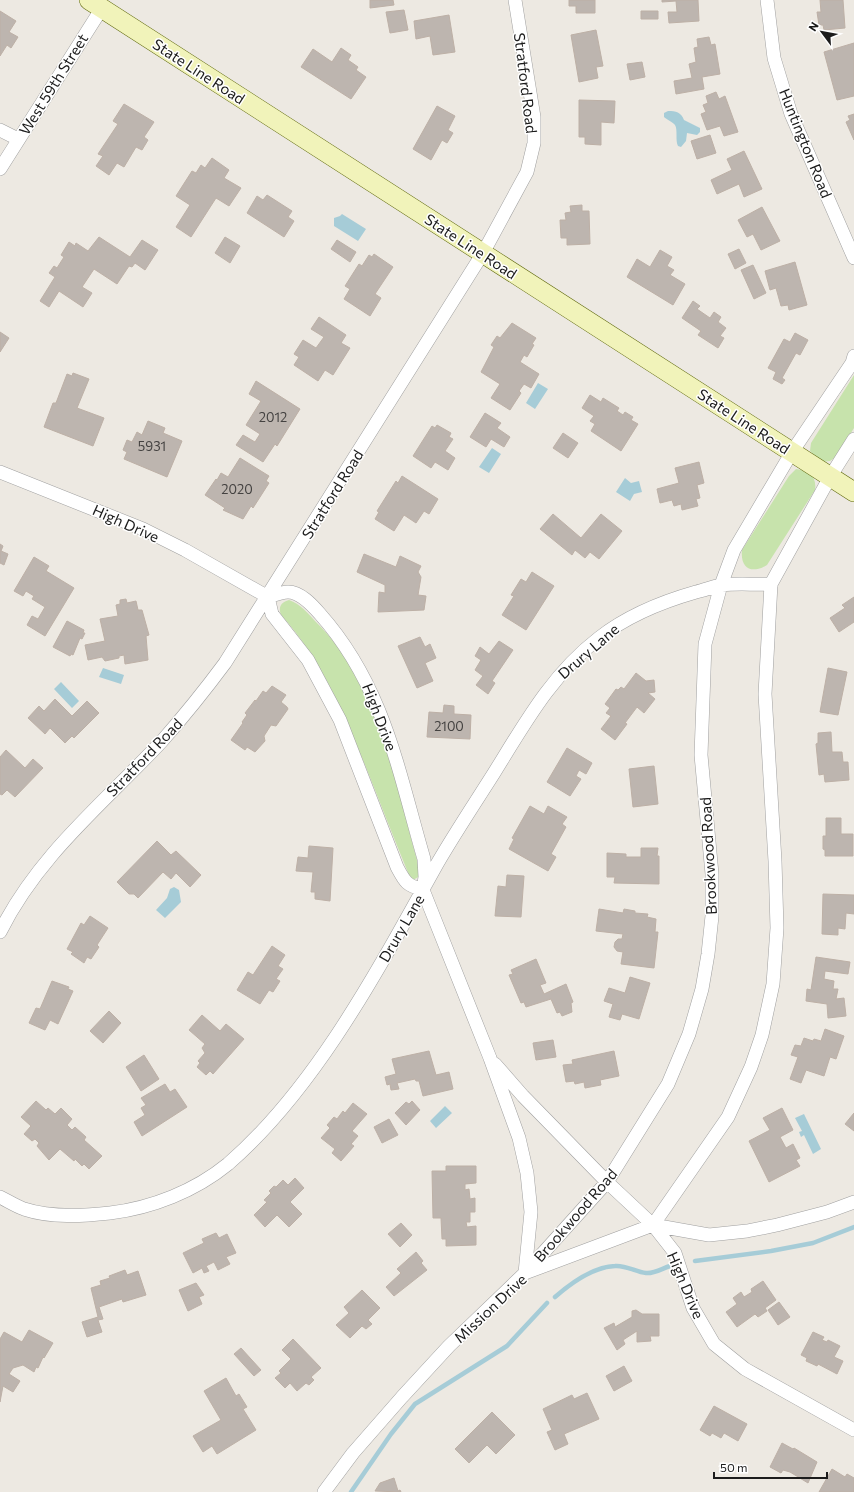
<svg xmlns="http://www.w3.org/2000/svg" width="854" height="1492" viewBox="0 0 854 1492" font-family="Commissioner,sans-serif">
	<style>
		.grass { fill: #c7e3ac }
		.water { fill: #a6ccd7 }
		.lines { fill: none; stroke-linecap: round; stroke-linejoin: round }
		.stream { stroke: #a6ccd7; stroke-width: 4.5 }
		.building { fill: #bdb5af; stroke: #bdb0a6 }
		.street-casing { stroke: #a0a0a0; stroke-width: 14 }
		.secondary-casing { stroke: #5f680d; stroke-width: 20 }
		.street { stroke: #fff; stroke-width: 13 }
		.secondary { stroke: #f1f3ba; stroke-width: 19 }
		.labels { text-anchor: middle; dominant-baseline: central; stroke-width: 3; stroke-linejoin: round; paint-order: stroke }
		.number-label { font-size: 13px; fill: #444241 }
		.street-label { font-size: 15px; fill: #1c1c1c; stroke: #fff }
	</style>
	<rect width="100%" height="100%" fill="#ede9e2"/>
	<path class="grass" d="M 854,375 L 854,428 L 836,457 L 830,461 L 821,462 L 810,451 L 811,443 Z
		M 796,469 C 809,471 817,476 815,490 L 767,565 C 752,574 740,569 742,550 L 789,476 Z
		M 289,600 C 300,604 308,613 315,621 C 378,681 397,790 420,871 L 420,876 L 413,880 L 409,875 C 394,839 380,802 365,765 C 343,711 321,659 281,615 C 278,607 281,602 289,600 Z"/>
	<path class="water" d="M 668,111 C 676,111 681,112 684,120 L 700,128 L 700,132 L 697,135 L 687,133 L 686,141 L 681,147 L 678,146 C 675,140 678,130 675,125 C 673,122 667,120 664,117 L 664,113 Z
		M 342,214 L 366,229 L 358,241 L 334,226 L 334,218 L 340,216 Z
		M 538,383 L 548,389 L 535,409 L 526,403 Z
		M 492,448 L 501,454 L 489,473 L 479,467 Z
		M 625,478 L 631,483 L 639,481 L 642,492 L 634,494 L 630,501 L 616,492 Z
		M 103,668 L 124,675 L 121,684 L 99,677 Z
		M 61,682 L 79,701 L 72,708 L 54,689 Z
		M 174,887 L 179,890 L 181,902 L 165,918 L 156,910 L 167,898 L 170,889 Z
		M 445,1106 L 452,1113 L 436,1128 L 430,1121 Z
		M 804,1114 L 821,1149 L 813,1154 L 804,1135 L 801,1137 L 799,1132 L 802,1131 L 795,1118 Z"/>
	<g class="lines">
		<path class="stream" d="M 695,1261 L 771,1251 L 813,1243 L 854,1227
			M 555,1297 C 571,1283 593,1267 615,1266 C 626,1265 636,1272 646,1273 C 654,1274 663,1268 670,1266
			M 351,1492 L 391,1434 L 415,1404 L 507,1346 L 547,1303"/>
	</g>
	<path class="building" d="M 370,0 L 393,0 L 394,5 L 370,8 Z
		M 569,0 L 595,0 L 595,13 L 576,13 L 576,6 L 569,6 Z
		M 662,0 L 698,0 L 699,21 L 669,23 L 668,12 L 677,12 L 676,1 L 662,2 Z
		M 820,0 L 843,0 L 845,28 L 824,30 L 823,25 L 819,25 L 817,12 L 821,12 Z
		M 404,10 L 408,30 L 390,33 L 386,12 Z
		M 0,11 L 16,21 L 9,32 L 18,37 L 11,48 L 7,45 L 0,56 Z
		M 641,11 L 658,11 L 658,19 L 641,19 Z
		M 449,15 L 455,52 L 433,55 L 430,36 L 416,39 L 414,21 Z
		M 596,30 L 603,66 L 596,67 L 598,78 L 579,82 L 571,35 Z
		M 709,37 L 711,45 L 715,44 L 720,74 L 702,77 L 704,89 L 676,94 L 674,81 L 692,78 L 689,64 L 696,62 L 694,48 L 698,47 L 697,39 Z
		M 854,43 L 854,96 L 837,100 L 824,52 Z
		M 341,48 L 351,55 L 348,60 L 358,67 L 356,70 L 366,77 L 351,99 L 301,67 L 313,49 L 332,62 Z
		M 642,62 L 645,77 L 630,80 L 627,64 Z
		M 716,92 L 719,99 L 725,96 L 738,132 L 724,136 L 720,126 L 707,130 L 701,114 L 706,112 L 703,105 L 708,103 L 706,96 Z
		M 579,100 L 615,101 L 614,123 L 601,122 L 601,145 L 585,144 L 585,137 L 579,137 Z
		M 124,104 L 154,122 L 144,137 L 148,140 L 142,150 L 136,147 L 124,167 L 117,163 L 109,175 L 96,166 L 103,156 L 98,154 L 118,124 L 113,121 Z
		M 437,106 L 455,116 L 448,130 L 453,133 L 447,143 L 442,140 L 431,160 L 413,149 Z
		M 854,114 L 854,140 L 846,122 L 850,120 L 848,116 Z
		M 710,135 L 716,153 L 697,159 L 691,141 Z
		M 744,151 L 762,189 L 744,197 L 739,184 L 717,194 L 711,180 L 732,170 L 727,159 Z
		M 212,158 L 229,170 L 224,178 L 241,188 L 229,206 L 216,198 L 191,237 L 176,227 L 190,205 L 176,196 L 192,171 L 196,173 L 201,165 L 205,168 Z
		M 267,195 L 292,211 L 288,217 L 294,221 L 284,237 L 247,213 L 257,196 L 263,200 Z
		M 582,205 L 582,211 L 589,211 L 590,244 L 567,245 L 567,238 L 561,238 L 560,220 L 566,220 L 565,213 L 571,212 L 570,206 Z
		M 762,207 L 780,241 L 761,250 L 753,234 L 747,237 L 738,220 Z
		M 99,237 L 130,257 L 142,240 L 158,250 L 145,270 L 135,263 L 132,267 L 129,266 L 117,284 L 94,269 L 82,287 L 92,293 L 83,307 L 59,291 L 49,307 L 40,301 L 55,277 L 49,273 L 54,266 L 57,268 L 64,257 L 61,255 L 69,242 L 75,246 L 76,243 L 88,251 Z
		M 225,237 L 240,246 L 230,263 L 215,253 Z
		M 337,240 L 356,252 L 350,262 L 331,249 Z
		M 739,249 L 746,263 L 735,269 L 728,254 Z
		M 660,250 L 672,257 L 667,266 L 674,270 L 670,275 L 685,284 L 673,305 L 627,277 L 637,259 L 650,267 Z
		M 374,254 L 393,267 L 375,294 L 381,298 L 370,316 L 344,299 L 350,289 L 345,286 L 359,264 L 362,266 L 369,255 L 372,257 Z
		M 795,262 L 807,305 L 789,310 L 788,305 L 781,306 L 776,288 L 770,290 L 765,271 Z
		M 753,265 L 766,293 L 754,299 L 741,270 Z
		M 693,301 L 700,306 L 697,309 L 710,318 L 714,312 L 721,317 L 718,322 L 726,328 L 720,336 L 724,338 L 718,348 L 698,335 L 701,331 L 682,318 Z
		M 319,317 L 346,335 L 341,343 L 350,348 L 333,375 L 325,370 L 318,381 L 294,365 L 299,357 L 294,354 L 303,340 L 316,348 L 324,337 L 311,329 Z
		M 512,323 L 536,338 L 532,344 L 534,345 L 527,357 L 524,355 L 520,362 L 539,374 L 531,388 L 524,384 L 519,391 L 521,393 L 510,410 L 491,398 L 500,384 L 481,372 L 494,347 L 491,345 L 497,336 L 500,338 Z
		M 0,332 L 9,338 L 0,352 Z
		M 795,333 L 808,340 L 800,355 L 796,353 L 782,378 L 785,380 L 782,384 L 773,379 L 776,372 L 768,368 L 784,339 L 790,342 Z
		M 73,373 L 89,379 L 77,408 L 104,418 L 93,446 L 44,427 L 53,403 L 56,403 L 67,374 L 72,376 Z
		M 256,381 L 300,409 L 277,446 L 275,444 L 263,462 L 236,445 L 243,435 L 255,442 L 260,434 L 246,425 L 261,401 L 249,394 Z
		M 590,395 L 601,402 L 603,398 L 619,408 L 617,411 L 623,415 L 625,412 L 633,417 L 631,420 L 638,424 L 621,451 L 591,431 L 595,424 L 590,421 L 594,416 L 582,408 Z
		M 485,413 L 501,423 L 497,428 L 510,437 L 504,447 L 491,439 L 486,447 L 470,437 Z
		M 148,421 L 165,428 L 163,433 L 182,441 L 167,477 L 124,459 L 127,452 L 123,450 L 127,440 L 132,442 L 137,432 L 142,435 Z
		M 437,425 L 451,433 L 449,437 L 453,439 L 445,451 L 455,458 L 448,470 L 435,462 L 431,468 L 413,456 L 432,426 L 435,428 Z
		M 563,433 L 578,443 L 568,458 L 553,448 Z
		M 240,458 L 269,476 L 266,481 L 269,483 L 253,508 L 251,506 L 243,519 L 223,510 L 225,508 L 205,495 L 216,479 L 217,480 L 221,473 L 228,477 Z
		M 699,462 L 704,483 L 697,485 L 700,498 L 696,499 L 698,506 L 682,510 L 681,504 L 674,506 L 672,500 L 660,503 L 657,489 L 679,483 L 675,468 Z
		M 402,476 L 438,499 L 429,514 L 424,511 L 416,523 L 404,515 L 394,531 L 375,519 L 379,512 L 377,511 L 396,481 L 398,483 Z
		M 553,514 L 581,538 L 601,514 L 622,531 L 599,559 L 590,552 L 585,558 L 575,550 L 572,555 L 540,529 Z
		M 0,544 L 3,546 L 1,551 L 8,554 L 4,565 L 0,563 Z
		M 364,554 L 396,567 L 400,556 L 421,566 L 418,572 L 421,577 L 418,595 L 426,596 L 424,610 L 378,612 L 379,592 L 385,593 L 385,585 L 357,572 Z
		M 34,557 L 49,566 L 46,571 L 74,588 L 45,636 L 27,625 L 32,616 L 38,619 L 45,607 L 32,599 L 34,596 L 26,591 L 23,596 L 14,591 Z
		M 532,572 L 554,586 L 526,630 L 502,615 L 514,596 L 511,595 L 521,579 L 526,582 Z
		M 854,597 L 854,622 L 839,632 L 830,618 L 845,608 L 842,605 Z
		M 126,599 L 127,603 L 136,601 L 138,610 L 142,610 L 149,635 L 146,636 L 148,660 L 125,664 L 124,655 L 119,656 L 119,658 L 105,661 L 102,657 L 88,660 L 85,645 L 105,641 L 100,619 L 118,616 L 116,605 L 120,604 L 120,600 Z
		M 67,621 L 84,630 L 83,633 L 85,633 L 82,639 L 80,638 L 73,655 L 71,654 L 70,656 L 53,647 Z
		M 420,637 L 425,647 L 430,644 L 436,658 L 425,663 L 433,681 L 417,688 L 398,646 Z
		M 499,641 L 513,650 L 492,681 L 495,683 L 488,694 L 476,685 L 483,676 L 475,670 L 481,660 L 475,656 L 480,647 L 489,654 Z
		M 828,668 L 847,672 L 838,715 L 820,712 Z
		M 636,673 L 646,681 L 654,680 L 655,692 L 648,693 L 655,699 L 644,713 L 637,707 L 625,723 L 627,724 L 615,740 L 601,729 L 611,716 L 606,713 L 610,708 L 605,704 L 616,689 L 618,690 L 621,687 L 624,689 Z
		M 272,686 L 286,695 L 281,702 L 287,707 L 288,709 L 276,726 L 271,725 L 264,736 L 265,741 L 255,752 L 247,747 L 245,750 L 231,740 L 243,723 L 242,722 L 247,715 L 245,713 L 255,700 L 256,701 L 263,691 L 266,693 Z
		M 55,699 L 72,716 L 87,701 L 99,713 L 74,738 L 72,736 L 65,743 L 50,728 L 45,734 L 28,718 L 39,706 L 44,711 Z
		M 444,705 L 454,706 L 454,714 L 471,715 L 470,739 L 427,737 L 429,712 L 443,713 Z
		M 831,732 L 832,752 L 842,752 L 843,762 L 848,762 L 849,780 L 825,782 L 824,774 L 819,775 L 816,744 L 818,743 L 818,733 Z
		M 567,748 L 592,763 L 586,774 L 579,770 L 576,776 L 581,779 L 570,796 L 547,782 Z
		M 6,750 L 25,768 L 33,759 L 43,768 L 15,797 L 7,790 L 2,795 L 0,794 L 0,757 Z
		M 654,766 L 658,804 L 633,807 L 629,769 Z
		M 530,806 L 544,814 L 548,806 L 567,817 L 562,824 L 566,827 L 551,854 L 556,857 L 548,871 L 509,849 L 514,839 L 512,838 Z
		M 826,818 L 841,818 L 841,834 L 853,834 L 853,856 L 825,856 L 825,850 L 823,849 L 823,836 L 826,836 Z
		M 157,841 L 171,855 L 176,851 L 201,875 L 190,887 L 176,873 L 171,879 L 163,872 L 138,898 L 134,894 L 129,894 L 117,882 Z
		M 309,846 L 333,848 L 330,901 L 315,899 L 315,892 L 311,892 L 313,872 L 296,871 L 298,857 L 308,858 Z
		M 641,848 L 658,848 L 657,856 L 659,856 L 659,884 L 614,883 L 615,877 L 607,877 L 607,853 L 626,854 L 626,857 L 641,857 Z
		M 507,875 L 524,876 L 521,917 L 495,916 L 498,886 L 506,887 Z
		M 823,894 L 854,895 L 854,914 L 846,913 L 845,929 L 838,928 L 838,935 L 822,934 Z
		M 599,909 L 623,913 L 624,909 L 635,911 L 635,913 L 648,914 L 647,917 L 656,919 L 655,932 L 658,932 L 654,968 L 621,964 L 623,952 L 617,951 L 614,947 L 615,942 L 618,939 L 622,939 L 623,934 L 596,931 Z
		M 90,916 L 108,928 L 97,945 L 99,947 L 91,959 L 87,957 L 84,963 L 71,954 L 73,952 L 67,949 L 81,923 L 84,925 Z
		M 272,946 L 285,955 L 278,966 L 283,969 L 276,979 L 280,981 L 273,992 L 269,990 L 260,1004 L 237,990 L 248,972 L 253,975 Z
		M 816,957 L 850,962 L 848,974 L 825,971 L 824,979 L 834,981 L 833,989 L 838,989 L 836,999 L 844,998 L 846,1016 L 828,1018 L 827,1004 L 806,1001 L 807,989 L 811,990 Z
		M 536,959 L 546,983 L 540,985 L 544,994 L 566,984 L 573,1002 L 571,1003 L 572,1012 L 562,1016 L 560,1012 L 557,1013 L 551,999 L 526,1007 L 524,1002 L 521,1003 L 509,975 L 513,974 L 511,970 Z
		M 630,977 L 650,983 L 639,1019 L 622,1014 L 620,1020 L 609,1017 L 613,1004 L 604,1001 L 609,988 L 625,993 Z
		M 52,981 L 69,987 L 68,989 L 73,991 L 58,1024 L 50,1020 L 45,1030 L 29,1023 L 36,1008 L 40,1009 Z
		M 109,1011 L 121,1023 L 103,1043 L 90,1031 Z
		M 202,1015 L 220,1031 L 226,1024 L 244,1039 L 213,1074 L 210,1071 L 206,1075 L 197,1067 L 200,1063 L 198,1061 L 205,1053 L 202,1048 L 205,1044 L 189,1030 Z
		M 825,1029 L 844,1036 L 836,1059 L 830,1057 L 824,1076 L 806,1070 L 801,1083 L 790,1079 L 798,1057 L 791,1055 L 795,1045 L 801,1046 L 804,1038 L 813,1041 L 814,1039 L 821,1041 Z
		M 553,1040 L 556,1057 L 536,1060 L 533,1043 Z
		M 429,1051 L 436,1075 L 449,1072 L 453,1089 L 423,1096 L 419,1081 L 416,1081 L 415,1079 L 397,1083 L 399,1089 L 391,1090 L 390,1084 L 387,1085 L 385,1077 L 396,1074 L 392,1059 Z
		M 614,1051 L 619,1076 L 600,1080 L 601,1085 L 585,1088 L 584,1082 L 575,1084 L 574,1081 L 566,1082 L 563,1065 L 573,1064 L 572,1060 Z
		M 144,1055 L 159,1079 L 141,1091 L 126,1067 Z
		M 165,1084 L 170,1092 L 175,1089 L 187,1107 L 142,1136 L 134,1122 L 145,1115 L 141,1108 L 146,1105 L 141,1098 Z
		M 36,1101 L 46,1110 L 48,1108 L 55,1114 L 61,1108 L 72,1119 L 67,1125 L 72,1130 L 75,1127 L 86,1137 L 84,1140 L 102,1156 L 89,1169 L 84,1164 L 82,1166 L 75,1159 L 74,1161 L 60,1149 L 49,1160 L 37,1146 L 39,1143 L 35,1139 L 32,1141 L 24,1134 L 31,1126 L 21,1117 Z
		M 412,1101 L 420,1110 L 406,1125 L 395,1113 L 406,1102 L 409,1104 Z
		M 353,1103 L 367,1114 L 352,1131 L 358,1136 L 351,1144 L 354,1146 L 341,1161 L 332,1153 L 335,1149 L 321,1138 L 330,1128 L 327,1125 L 334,1117 L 337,1119 L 343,1111 L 345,1113 Z
		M 782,1108 L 793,1130 L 780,1137 L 786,1148 L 793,1144 L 800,1158 L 796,1160 L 800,1166 L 769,1182 L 749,1141 L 770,1130 L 763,1118 Z
		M 854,1113 L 854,1131 L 845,1124 Z
		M 389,1119 L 398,1135 L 382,1143 L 374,1127 Z
		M 446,1166 L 476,1166 L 476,1183 L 465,1184 L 465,1190 L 469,1189 L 470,1199 L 475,1198 L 475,1212 L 470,1212 L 470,1222 L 466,1222 L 467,1227 L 476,1226 L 476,1245 L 446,1246 L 446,1239 L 442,1239 L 441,1218 L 433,1218 L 432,1171 L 446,1171 Z
		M 295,1178 L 304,1188 L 290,1202 L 302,1214 L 289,1227 L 277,1215 L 265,1227 L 254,1215 L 267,1202 L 264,1200 L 271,1193 L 269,1191 L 274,1186 L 276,1187 L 283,1180 L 288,1185 Z
		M 401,1223 L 412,1235 L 400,1247 L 388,1234 Z
		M 216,1233 L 219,1238 L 227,1234 L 236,1253 L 226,1257 L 230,1264 L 218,1270 L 214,1262 L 206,1266 L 209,1271 L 204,1273 L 202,1268 L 193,1273 L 183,1253 L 204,1243 L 202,1239 Z
		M 416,1252 L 423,1261 L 421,1263 L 427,1270 L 394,1296 L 386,1287 L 401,1273 L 397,1269 Z
		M 125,1270 L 127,1275 L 138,1271 L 146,1295 L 123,1302 L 122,1299 L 99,1307 L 103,1319 L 98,1320 L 102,1332 L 87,1337 L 82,1322 L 98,1317 L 91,1288 L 101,1285 L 100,1281 L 110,1278 L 109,1276 Z
		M 763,1281 L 776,1300 L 765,1308 L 767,1311 L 758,1317 L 755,1314 L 737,1327 L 726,1312 L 737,1304 L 733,1298 L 741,1292 L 744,1297 L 752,1292 L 751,1289 Z
		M 196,1283 L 204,1295 L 199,1297 L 202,1304 L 188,1311 L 179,1290 Z
		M 362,1290 L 380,1308 L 368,1320 L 372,1324 L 366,1329 L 362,1326 L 350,1338 L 336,1325 L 349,1313 L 344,1307 Z
		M 779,1302 L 790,1317 L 778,1325 L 768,1310 Z
		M 636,1310 L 642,1314 L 659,1314 L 659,1336 L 650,1336 L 651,1341 L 637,1342 L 637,1331 L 623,1340 L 625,1344 L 617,1350 L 604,1328 L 614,1323 L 615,1327 L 632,1317 L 632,1311 Z
		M 29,1330 L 53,1343 L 44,1358 L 43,1357 L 38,1368 L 36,1367 L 34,1372 L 23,1365 L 13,1368 L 9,1374 L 20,1381 L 13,1392 L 3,1386 L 0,1402 L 0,1339 L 4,1332 L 22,1342 Z
		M 813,1332 L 824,1337 L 822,1340 L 827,1342 L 828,1340 L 840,1346 L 834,1357 L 843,1361 L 837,1374 L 818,1364 L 817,1366 L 806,1361 L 807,1358 L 801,1355 Z
		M 293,1339 L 321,1368 L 311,1377 L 314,1380 L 309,1385 L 306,1383 L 297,1391 L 290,1383 L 285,1388 L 275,1378 L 281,1373 L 279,1371 L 291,1359 L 282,1350 Z
		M 241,1348 L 261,1370 L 254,1376 L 234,1354 Z
		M 624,1366 L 632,1381 L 614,1391 L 606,1376 Z
		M 226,1378 L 236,1396 L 239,1394 L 247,1407 L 243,1409 L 256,1430 L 217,1454 L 212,1446 L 203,1452 L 193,1436 L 221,1420 L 204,1391 Z
		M 587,1393 L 599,1419 L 564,1434 L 568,1444 L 555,1450 L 547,1432 L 552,1430 L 543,1409 L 572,1395 L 574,1399 Z
		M 714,1406 L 747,1424 L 738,1441 L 724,1433 L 721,1438 L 712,1433 L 710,1436 L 700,1430 Z
		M 492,1412 L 515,1435 L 496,1454 L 487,1445 L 469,1463 L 455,1449 Z
		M 782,1443 L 793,1449 L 794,1448 L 817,1462 L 808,1483 L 790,1472 L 783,1470 L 781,1473 L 770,1467 Z
		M 832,1469 L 845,1477 L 847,1474 L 854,1478 L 854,1492 L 819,1492 Z
		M 394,1478 L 398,1491 L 400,1490 L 401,1492 L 375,1491 L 380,1483 Z"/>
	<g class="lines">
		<g class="street-casing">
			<path id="street" d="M 767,0 L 774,58 L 791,114 L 854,258
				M 0,130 L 18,139
				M 0,169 L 102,8
				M 0,472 L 143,529 L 185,550 L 268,597 C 274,595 282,592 288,592 C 301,592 313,606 320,614 C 384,686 398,770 424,859 L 425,877 L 423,890 L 490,1058 L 519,1138 L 527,1173 L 531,1212 L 525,1273
				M 268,597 L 272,614 L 308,660 L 340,720 L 397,867 C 405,882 406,885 423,890
				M 0,932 C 39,854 104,803 162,741 C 184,716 205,690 225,663 L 483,253 L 527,172 L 534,143 L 534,117 L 515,0
				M 495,1064 L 523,1096 L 607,1182 L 653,1225 L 675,1253 L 693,1308 L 714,1344 L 745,1369 L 854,1430
				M 0,1197 C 8,1201 16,1206 24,1209 C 51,1218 83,1216 110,1213 C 152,1208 195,1191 228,1164 C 317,1087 380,966 437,864 C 455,833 475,803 494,773 C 525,723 552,674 599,638 C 628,615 661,602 696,592 C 705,590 714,586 722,585 C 738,583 755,585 771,584
				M 653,1225 L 728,1117 L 751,1067 L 762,1035 L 773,984 L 777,928 L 775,861 L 765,694 L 771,584 L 830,477 L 854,439
				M 525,1273 L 607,1182 L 668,1084 L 689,1034 L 702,989 L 708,954 L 712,916 L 712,874 L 701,755 L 705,644 L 721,585 L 734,550 L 792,452 L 852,363 L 854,356
				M 324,1492 L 353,1453 L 402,1397 L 449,1346 L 525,1273 L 653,1225 L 709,1235 L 747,1231 L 777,1225 L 827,1212 L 854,1202"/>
		</g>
		<g class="secondary-casing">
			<path id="secondary" d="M 89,0 L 854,492"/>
		</g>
		<use href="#street" class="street"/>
		<use href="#secondary" class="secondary"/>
	</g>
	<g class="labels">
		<g class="number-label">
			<text x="273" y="417">2012</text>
			<text x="152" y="446">5931</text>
			<text x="237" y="489">2020</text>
			<text x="449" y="726">2100</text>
		</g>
		<g class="street-label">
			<text transform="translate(199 71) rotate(33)">State Line Road</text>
			<text transform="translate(526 83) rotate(83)">Stratford Road</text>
			<text transform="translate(53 84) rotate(-58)">West 59th Street</text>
			<text transform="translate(806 143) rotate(68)">Huntington Road</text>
			<text transform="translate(471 246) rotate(33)">State Line Road</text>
			<text transform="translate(744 421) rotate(33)">State Line Road</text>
			<text transform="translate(332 494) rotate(-58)">Stratford Road</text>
			<text transform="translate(126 523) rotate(24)">High Drive</text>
			<text transform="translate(588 651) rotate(-41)">Drury Lane</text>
			<text transform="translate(380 717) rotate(69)">High Drive</text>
			<text transform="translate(144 757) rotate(-46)">Stratford Road</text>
			<text transform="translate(708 856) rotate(-93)">Brookwood Road</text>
			<text transform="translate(401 928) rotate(-60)">Drury Lane</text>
			<text transform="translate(575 1215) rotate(-49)">Brookwood Road</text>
			<text transform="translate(686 1285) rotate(67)">High Drive</text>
			<text transform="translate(490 1308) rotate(-43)">Mission Drive</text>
		</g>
	</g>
	<g transform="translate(822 32) rotate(302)" stroke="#ffffff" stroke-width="3" paint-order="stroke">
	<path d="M0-3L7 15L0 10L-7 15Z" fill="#1c1c1c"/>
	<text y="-6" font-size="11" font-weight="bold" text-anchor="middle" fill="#1c1c1c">N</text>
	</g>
	<path d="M714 1472v6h113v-6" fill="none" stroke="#1c1c1c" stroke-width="2"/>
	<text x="720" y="1472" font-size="12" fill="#1c1c1c" stroke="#ffffff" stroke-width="3" paint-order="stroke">50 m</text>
</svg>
